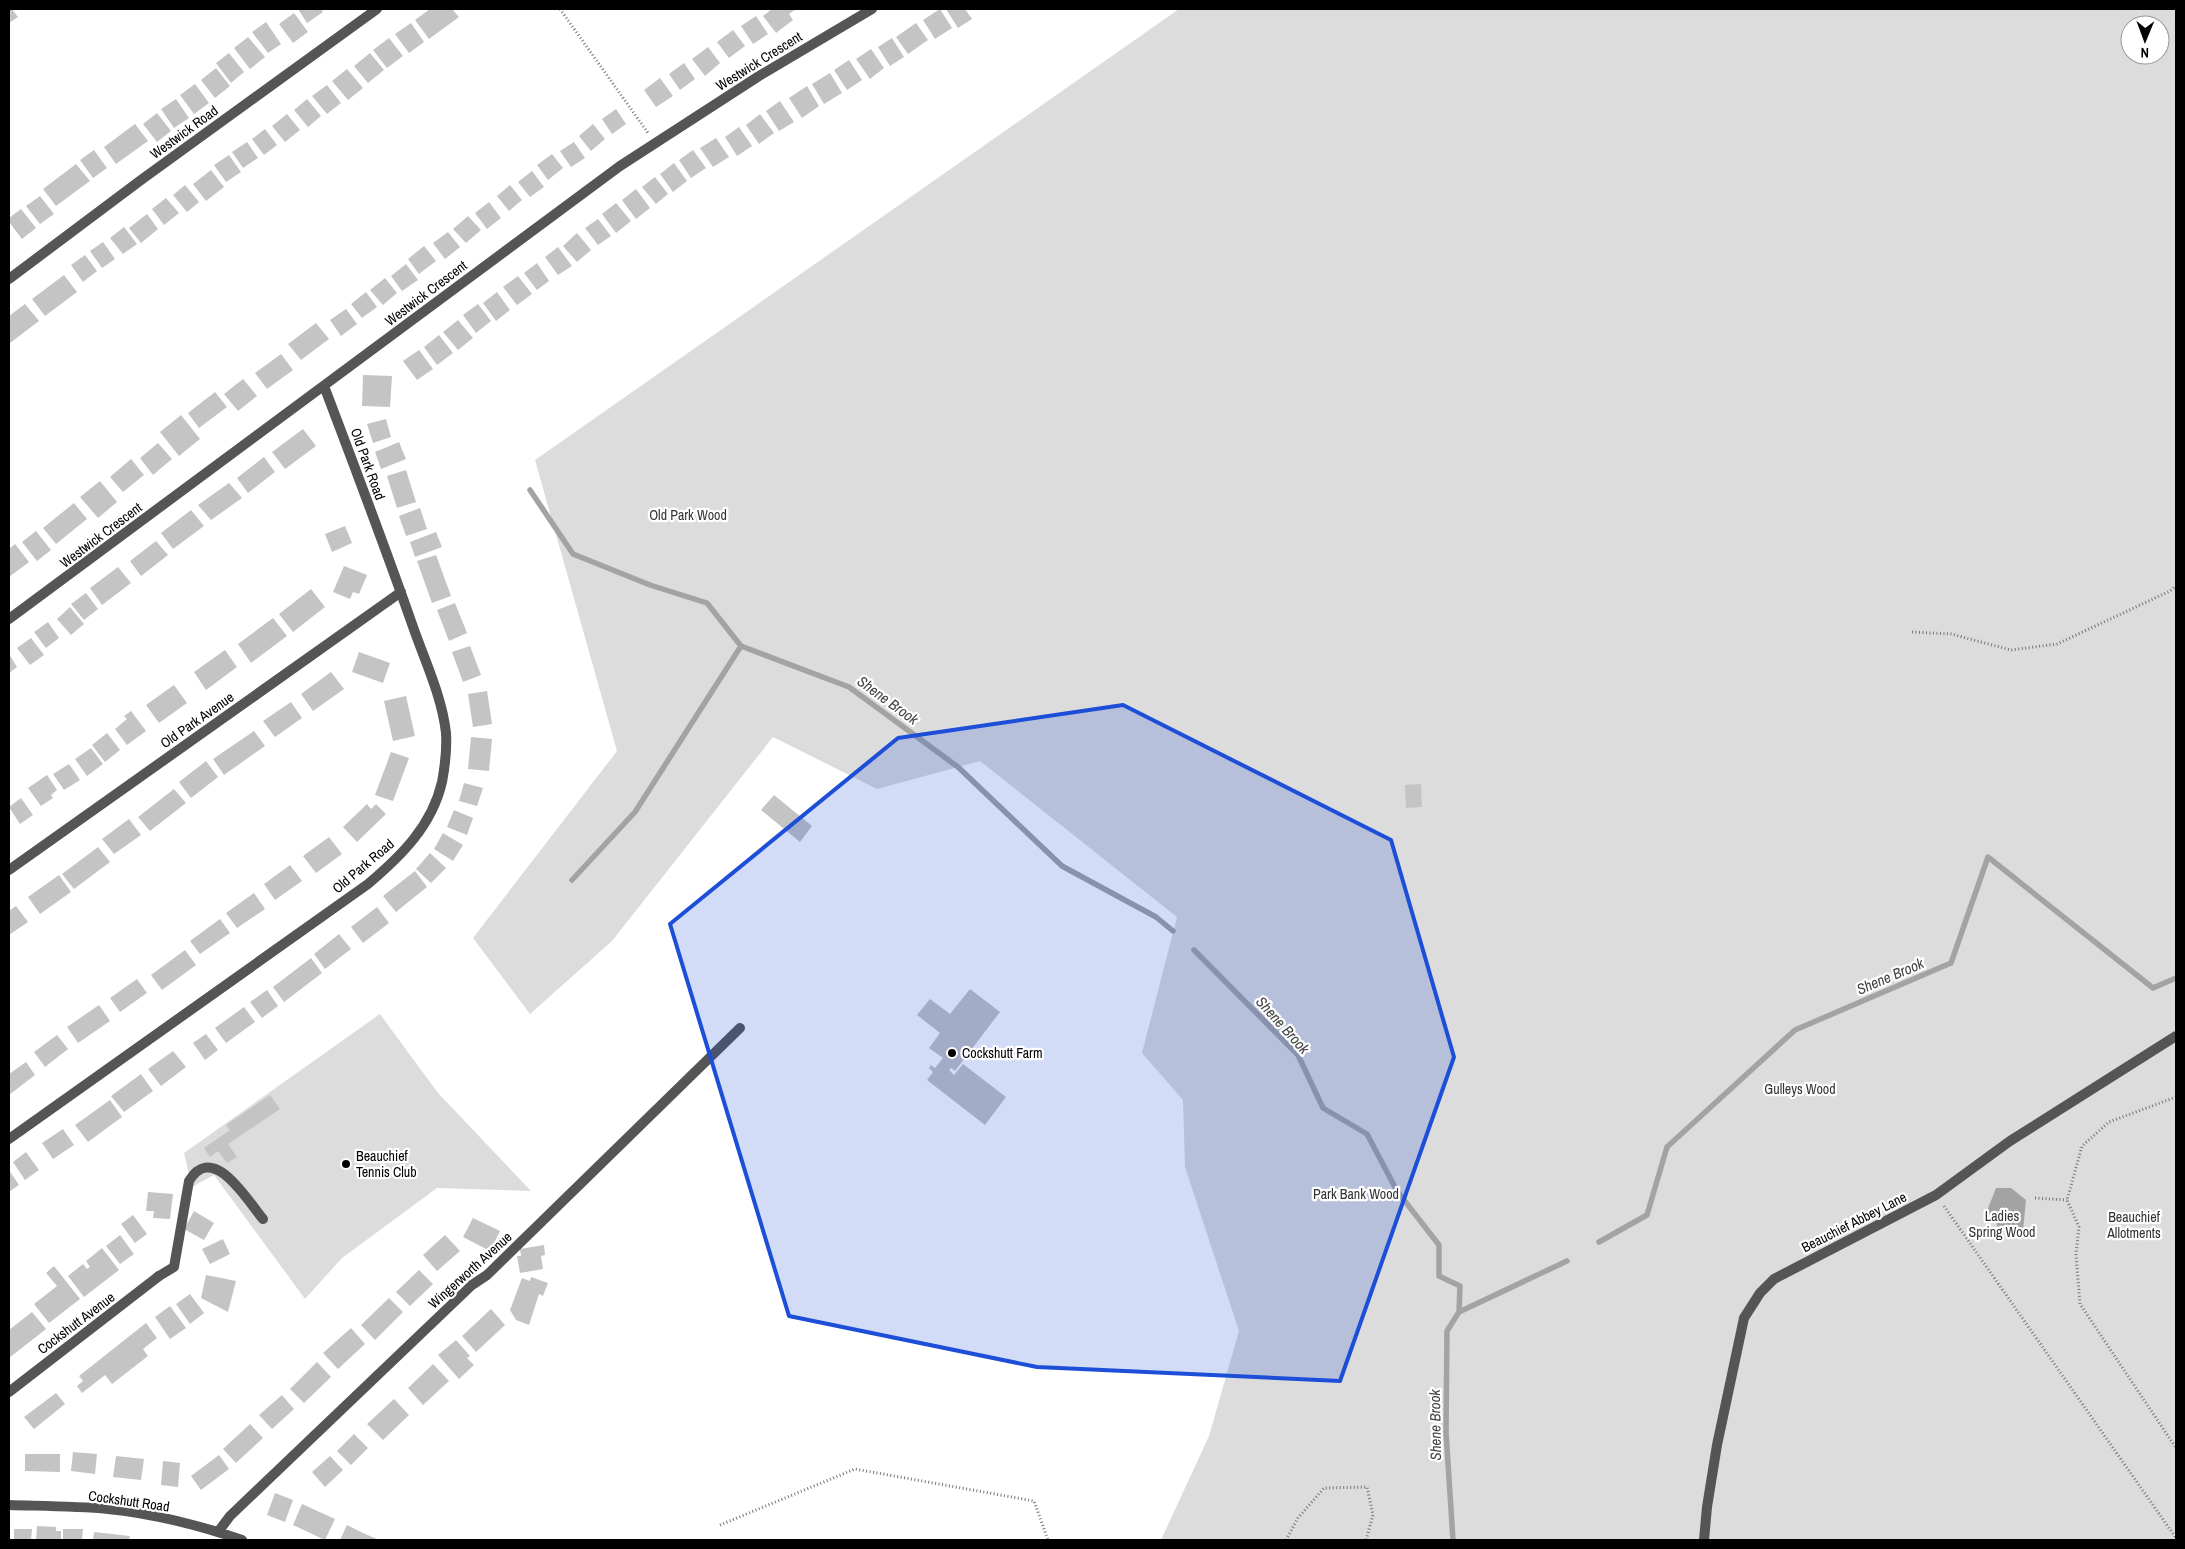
<svg xmlns="http://www.w3.org/2000/svg" width="2185" height="1549" viewBox="0 0 2185 1549" font-family="'Archivo Narrow',sans-serif">
	<style>
		.green { fill: #dcdcdc; fill-rule: evenodd }
		.water { fill: #a3a3a3 }
		.lines { fill: none; stroke-linecap: round; stroke-linejoin: round }
		.stream { stroke: #a3a3a3; stroke-width: 5.5 }
		.building { fill: #c4c4c4 }
		.path { stroke: #777; stroke-width: 3; stroke-dasharray: 1 2.5; stroke-linecap: butt }
		.lane { stroke: #555; stroke-width: 10 }
		.street { stroke: #555; stroke-width: 10 }
		.marked { fill: #1d4ed8; fill-opacity: 0.2; stroke: #1d4ed8; stroke-width: 4; stroke-linejoin: round }
		.poi-dot { fill: #000; stroke: #fff; stroke-width: 2 }
		.labels { text-anchor: middle; dominant-baseline: central; stroke-width: 4.5; stroke-linejoin: round; paint-order: stroke }
		.street-label { font-size: 14px; fill: #000; stroke: #fff }
		.park-label { font-size: 14px; fill: #333; stroke: #fff }
		.poi-label { font-size: 14px; fill: #000; stroke: #fff; text-anchor: start }
		.water-label { font-size: 15px; font-style: italic; fill: #444; stroke: #fff }
	</style>
	<rect width="100%" height="100%" fill="#fff"/>
	<path class="green" d="M 1179,9 L 2176,9 L 2176,1540 L 1161,1540 L 1209,1436 L 1239,1331 L 1185,1167 L 1183,1100 L 1142,1053 L 1177,917 L 980,761 L 877,789 L 773,737 L 612,941 L 530,1014 L 473,938 L 617,751 L 535,460 ZM 2130,25 L 2160,25 L 2160,55 L 2130,55 Z
		M 380,1014 L 438,1093 L 531,1191 L 437,1188 L 342,1258 L 305,1299 L 214,1175 L 192,1187 L 184,1153 Z"/>
	<path class="water" d="M 1996,1188 L 2011,1188 L 2026,1200 L 2023,1231 L 2002,1232 L 1987,1211 Z"/>
	<g class="lines">
		<path class="stream" d="M 530,490 L 573,554 L 650,585 L 707,603 L 741,646 L 849,687 L 958,767 L 1062,866 L 1156,917 L 1173,931
			M 572,880 L 635,812 L 741,646
			M 1194,950 L 1298,1055 L 1323,1108 L 1367,1134 L 1397,1191 L 1439,1245 L 1439,1276 L 1460,1286 L 1459,1312
			M 1599,1242 L 1647,1215 L 1667,1147 L 1795,1030 L 1951,963 L 1988,857 L 2153,988 L 2176,978
			M 1453,1540 L 1446,1432 L 1447,1331 L 1459,1312 L 1567,1261"/>
	</g>
	<path class="building" d="M 9,9 L 12,9 L 18,17 L 9,23 Z
		M 298,9 L 321,9 L 323,12 L 307,23 Z
		M 430,9 L 452,9 L 459,17 L 429,39 L 415,20 Z
		M 772,9 L 796,9 L 789,14 L 793,20 L 776,33 L 763,16 Z
		M 940,9 L 952,28 L 935,39 L 923,20 Z
		M 946,9 L 965,9 L 972,19 L 958,28 Z
		M 294,13 L 308,32 L 293,43 L 279,24 Z
		M 756,16 L 768,34 L 753,44 L 741,26 Z
		M 266,22 L 281,44 L 268,53 L 252,32 Z
		M 411,23 L 424,42 L 409,53 L 395,34 Z
		M 916,23 L 928,40 L 908,54 L 896,37 Z
		M 733,30 L 745,46 L 729,58 L 717,42 Z
		M 248,37 L 265,57 L 250,69 L 234,48 Z
		M 389,38 L 403,56 L 387,68 L 373,50 Z
		M 892,38 L 904,57 L 890,66 L 878,47 Z
		M 708,47 L 720,63 L 705,76 L 692,59 Z
		M 871,49 L 884,68 L 870,79 L 856,59 Z
		M 229,53 L 244,72 L 231,83 L 216,63 Z
		M 370,53 L 384,70 L 368,83 L 354,66 Z
		M 849,60 L 862,80 L 847,90 L 834,70 Z
		M 684,63 L 695,79 L 680,90 L 669,74 Z
		M 216,68 L 230,86 L 215,98 L 201,80 Z
		M 347,69 L 363,88 L 348,100 L 332,81 Z
		M 830,73 L 842,93 L 824,104 L 812,84 Z
		M 660,78 L 673,96 L 656,107 L 644,90 Z
		M 195,84 L 209,103 L 194,114 L 180,95 Z
		M 327,85 L 341,103 L 327,114 L 312,96 Z
		M 807,86 L 819,106 L 802,118 L 789,98 Z
		M 176,99 L 189,118 L 174,128 L 161,109 Z
		M 307,99 L 321,116 L 308,127 L 294,110 Z
		M 780,101 L 794,122 L 779,131 L 766,111 Z
		M 616,109 L 626,124 L 612,134 L 602,119 Z
		M 157,113 L 171,131 L 157,142 L 143,124 Z
		M 287,114 L 300,130 L 285,142 L 272,126 Z
		M 760,114 L 774,133 L 759,144 L 746,125 Z
		M 135,124 L 148,141 L 116,164 L 104,147 Z
		M 593,124 L 605,139 L 591,151 L 579,136 Z
		M 739,127 L 752,146 L 737,156 L 725,137 Z
		M 265,129 L 277,145 L 264,155 L 252,139 Z
		M 716,138 L 729,157 L 713,167 L 700,148 Z
		M 247,142 L 258,158 L 243,168 L 232,152 Z
		M 574,142 L 585,158 L 571,167 L 560,151 Z
		M 94,150 L 107,168 L 93,178 L 80,160 Z
		M 693,150 L 706,168 L 691,178 L 679,160 Z
		M 552,154 L 563,168 L 548,180 L 537,165 Z
		M 229,155 L 241,172 L 226,182 L 214,165 Z
		M 674,163 L 687,181 L 673,192 L 660,174 Z
		M 76,164 L 90,181 L 56,206 L 43,189 Z
		M 211,170 L 224,187 L 206,201 L 193,184 Z
		M 532,171 L 544,187 L 530,197 L 518,182 Z
		M 655,177 L 668,194 L 656,204 L 642,187 Z
		M 185,185 L 199,202 L 187,212 L 173,195 Z
		M 510,185 L 522,200 L 509,211 L 497,196 Z
		M 636,189 L 650,208 L 636,219 L 622,200 Z
		M 40,196 L 54,214 L 40,224 L 26,206 Z
		M 166,198 L 179,213 L 164,225 L 152,209 Z
		M 489,202 L 501,218 L 487,229 L 475,213 Z
		M 616,203 L 631,221 L 616,233 L 602,214 Z
		M 21,209 L 36,228 L 22,239 L 9,222 L 9,218 Z
		M 147,214 L 158,229 L 141,243 L 129,228 Z
		M 468,216 L 481,230 L 466,243 L 453,229 Z
		M 598,219 L 611,236 L 598,245 L 585,228 Z
		M 124,227 L 137,244 L 123,254 L 110,238 Z
		M 448,232 L 460,247 L 445,259 L 433,243 Z
		M 577,233 L 591,250 L 577,262 L 563,246 Z
		M 103,242 L 115,259 L 102,268 L 90,251 Z
		M 424,246 L 436,261 L 419,274 L 408,259 Z
		M 558,247 L 572,266 L 558,275 L 545,257 Z
		M 85,255 L 97,271 L 83,282 L 71,265 Z
		M 537,263 L 549,281 L 537,290 L 524,273 Z
		M 406,264 L 418,280 L 402,291 L 391,276 Z
		M 64,275 L 77,292 L 45,316 L 32,299 Z
		M 518,276 L 532,294 L 517,305 L 503,287 Z
		M 385,278 L 397,293 L 383,305 L 370,290 Z
		M 366,292 L 377,307 L 362,318 L 351,304 Z
		M 497,292 L 510,310 L 496,321 L 483,303 Z
		M 25,304 L 39,321 L 10,343 L 9,316 Z
		M 478,304 L 491,321 L 476,333 L 463,315 Z
		M 346,309 L 357,324 L 341,336 L 330,320 Z
		M 458,320 L 473,338 L 458,350 L 443,332 Z
		M 316,323 L 329,339 L 301,360 L 288,344 Z
		M 439,335 L 453,353 L 437,365 L 424,347 Z
		M 419,350 L 433,369 L 417,380 L 403,361 Z
		M 281,354 L 293,370 L 267,389 L 255,373 Z
		M 363,375 L 392,376 L 390,407 L 362,406 Z
		M 243,379 L 257,396 L 238,411 L 224,394 Z
		M 215,392 L 227,407 L 199,428 L 188,413 Z
		M 181,415 L 200,439 L 179,456 L 160,432 Z
		M 386,419 L 391,437 L 373,443 L 367,424 Z
		M 303,429 L 316,446 L 285,469 L 272,452 Z
		M 399,442 L 406,459 L 381,469 L 375,452 Z
		M 158,443 L 172,459 L 153,475 L 140,458 Z
		M 264,457 L 275,472 L 248,493 L 237,478 Z
		M 131,459 L 144,475 L 123,492 L 110,477 Z
		M 406,470 L 416,502 L 397,508 L 387,476 Z
		M 100,481 L 117,502 L 98,518 L 80,497 Z
		M 229,483 L 242,498 L 211,520 L 198,505 Z
		M 74,503 L 87,519 L 56,544 L 43,528 Z
		M 420,508 L 427,529 L 406,536 L 399,516 Z
		M 191,510 L 204,526 L 173,549 L 161,533 Z
		M 345,526 L 352,543 L 332,552 L 325,534 Z
		M 36,531 L 51,550 L 37,561 L 22,542 Z
		M 436,532 L 442,547 L 415,557 L 410,542 Z
		M 156,541 L 168,555 L 141,576 L 130,561 Z
		M 15,544 L 29,562 L 9,577 L 9,549 Z
		M 436,555 L 451,596 L 432,603 L 417,561 Z
		M 344,566 L 367,575 L 359,594 L 353,592 L 350,599 L 333,592 Z
		M 118,567 L 131,583 L 102,605 L 90,588 Z
		M 311,589 L 325,607 L 293,632 L 279,614 Z
		M 86,593 L 98,609 L 84,620 L 71,604 Z
		M 455,603 L 467,633 L 449,641 L 437,610 Z
		M 70,607 L 84,624 L 71,635 L 57,619 Z
		M 273,618 L 287,636 L 251,663 L 238,644 Z
		M 48,622 L 59,638 L 46,648 L 34,632 Z
		M 31,638 L 44,655 L 30,665 L 17,648 Z
		M 470,646 L 481,675 L 463,682 L 452,652 Z
		M 225,650 L 237,667 L 206,690 L 194,672 Z
		M 359,652 L 390,663 L 383,683 L 352,672 Z
		M 9,654 L 17,667 L 9,673 Z
		M 331,672 L 344,689 L 313,711 L 301,694 Z
		M 174,685 L 187,703 L 159,723 L 146,705 Z
		M 487,691 L 492,724 L 473,727 L 468,694 Z
		M 406,696 L 415,736 L 393,741 L 384,701 Z
		M 291,702 L 302,718 L 275,737 L 263,721 Z
		M 131,711 L 146,731 L 127,745 L 115,729 L 127,719 L 124,716 Z
		M 254,731 L 265,746 L 224,775 L 213,759 Z
		M 107,733 L 120,750 L 105,762 L 92,745 Z
		M 471,737 L 492,739 L 489,771 L 468,769 Z
		M 91,748 L 103,764 L 87,776 L 75,759 Z
		M 391,752 L 409,758 L 393,801 L 375,795 Z
		M 206,761 L 218,777 L 191,798 L 179,782 Z
		M 69,764 L 80,780 L 64,790 L 53,774 Z
		M 47,775 L 57,790 L 51,795 L 53,798 L 41,806 L 28,788 Z
		M 464,783 L 483,788 L 477,806 L 459,801 Z
		M 1421,784 L 1422,807 L 1406,808 L 1405,785 Z
		M 174,789 L 186,803 L 150,831 L 138,817 Z
		M 774,795 L 812,826 L 800,842 L 761,810 Z
		M 21,798 L 33,815 L 20,824 L 9,807 Z
		M 367,804 L 371,809 L 376,804 L 386,814 L 357,842 L 343,827 Z
		M 454,810 L 473,818 L 467,835 L 447,827 Z
		M 129,819 L 141,835 L 114,854 L 102,839 Z
		M 443,833 L 463,845 L 453,861 L 434,849 Z
		M 329,837 L 342,854 L 316,873 L 303,856 Z
		M 98,847 L 110,862 L 74,889 L 62,874 Z
		M 430,853 L 446,868 L 431,883 L 416,869 Z
		M 290,865 L 302,881 L 275,900 L 264,884 Z
		M 415,871 L 427,887 L 396,912 L 383,896 Z
		M 59,875 L 71,892 L 40,914 L 28,897 Z
		M 254,893 L 265,909 L 237,928 L 226,913 Z
		M 16,906 L 28,922 L 9,935 L 9,911 Z
		M 377,907 L 389,923 L 363,943 L 351,927 Z
		M 220,919 L 230,933 L 200,954 L 190,941 Z
		M 339,934 L 351,949 L 325,969 L 314,954 Z
		M 185,950 L 196,965 L 162,990 L 151,975 Z
		M 311,958 L 322,973 L 284,1002 L 273,987 Z
		M 137,979 L 147,993 L 120,1012 L 110,998 Z
		M 970,989 L 1000,1012 L 955,1071 L 951,1068 L 949,1070 L 954,1075 L 963,1064 L 1006,1097 L 985,1125 L 927,1080 L 933,1072 L 929,1068 L 931,1065 L 935,1068 L 943,1058 L 929,1048 L 940,1033 L 917,1015 L 930,999 L 950,1014 Z
		M 267,990 L 278,1006 L 262,1018 L 250,1002 Z
		M 99,1005 L 110,1021 L 78,1043 L 67,1027 Z
		M 244,1007 L 255,1022 L 226,1043 L 215,1028 Z
		M 206,1034 L 218,1050 L 205,1060 L 193,1043 Z
		M 57,1035 L 68,1049 L 45,1067 L 34,1052 Z
		M 173,1051 L 186,1067 L 161,1086 L 148,1069 Z
		M 26,1062 L 35,1075 L 9,1095 L 9,1074 Z
		M 141,1074 L 153,1091 L 124,1112 L 111,1096 Z
		M 270,1095 L 280,1109 L 228,1144 L 237,1157 L 227,1163 L 218,1151 L 210,1157 L 204,1148 L 230,1130 L 226,1125 Z
		M 110,1100 L 122,1117 L 88,1142 L 75,1125 Z
		M 63,1129 L 74,1145 L 53,1159 L 42,1143 Z
		M 26,1152 L 39,1170 L 25,1180 L 13,1162 Z
		M 9,1170 L 19,1185 L 9,1192 Z
		M 148,1192 L 173,1194 L 170,1219 L 153,1218 L 154,1211 L 146,1211 Z
		M 194,1211 L 214,1223 L 204,1240 L 184,1229 Z
		M 133,1215 L 147,1234 L 135,1243 L 121,1224 Z
		M 473,1218 L 500,1231 L 490,1251 L 463,1237 Z
		M 120,1235 L 134,1254 L 120,1264 L 106,1246 Z
		M 445,1235 L 460,1251 L 437,1271 L 423,1255 Z
		M 223,1239 L 230,1254 L 210,1264 L 202,1249 Z
		M 544,1245 L 545,1255 L 541,1256 L 543,1269 L 520,1273 L 517,1256 L 521,1256 L 520,1249 Z
		M 102,1248 L 119,1270 L 84,1297 L 68,1276 L 83,1264 L 87,1269 L 90,1267 L 86,1261 Z
		M 54,1266 L 80,1299 L 49,1323 L 34,1304 L 57,1286 L 46,1273 Z
		M 419,1270 L 433,1284 L 410,1306 L 396,1292 Z
		M 206,1275 L 236,1281 L 228,1312 L 201,1298 Z
		M 531,1277 L 548,1283 L 543,1296 L 539,1294 L 529,1325 L 516,1320 L 510,1310 L 522,1278 L 530,1281 Z
		M 190,1294 L 204,1313 L 190,1324 L 176,1304 Z
		M 389,1298 L 403,1312 L 375,1340 L 361,1325 Z
		M 170,1306 L 186,1328 L 170,1339 L 155,1317 Z
		M 491,1309 L 505,1325 L 476,1352 L 462,1336 Z
		M 32,1312 L 46,1329 L 9,1358 L 9,1330 Z
		M 146,1323 L 157,1338 L 143,1349 L 148,1356 L 112,1384 L 105,1375 L 82,1393 L 77,1386 L 83,1381 L 79,1376 Z
		M 351,1328 L 365,1344 L 338,1369 L 323,1353 Z
		M 456,1340 L 470,1356 L 467,1358 L 474,1365 L 459,1379 L 438,1355 Z
		M 317,1362 L 331,1377 L 304,1403 L 290,1389 Z
		M 433,1364 L 449,1381 L 423,1405 L 408,1388 Z
		M 56,1393 L 65,1404 L 34,1429 L 24,1417 Z
		M 282,1395 L 294,1409 L 272,1429 L 259,1415 Z
		M 394,1399 L 409,1415 L 383,1440 L 367,1424 Z
		M 250,1424 L 263,1438 L 236,1463 L 223,1449 Z
		M 354,1434 L 368,1448 L 351,1465 L 337,1451 Z
		M 73,1452 L 97,1454 L 95,1474 L 71,1471 Z
		M 25,1454 L 60,1454 L 60,1472 L 25,1471 Z
		M 219,1455 L 229,1469 L 201,1490 L 191,1476 Z
		M 116,1456 L 144,1459 L 141,1480 L 113,1477 Z
		M 330,1456 L 343,1470 L 325,1487 L 312,1472 Z
		M 163,1461 L 180,1463 L 178,1487 L 161,1485 Z
		M 275,1493 L 293,1500 L 285,1522 L 267,1515 Z
		M 302,1504 L 335,1519 L 325,1540 L 293,1525 Z
		M 347,1525 L 363,1533 L 379,1540 L 340,1540 Z
		M 37,1526 L 56,1527 L 56,1531 L 61,1531 L 61,1540 L 36,1540 Z
		M 14,1529 L 32,1529 L 31,1540 L 14,1540 Z
		M 63,1529 L 83,1529 L 82,1540 L 63,1540 Z
		M 94,1532 L 130,1536 L 129,1540 L 93,1540 Z"/>
	<g class="lines">
		<path class="path" d="M 560,9 L 648,133
			M 1912,632 L 1951,634 L 2011,650 L 2057,644 L 2170,591 L 2176,586
			M 2176,1097 L 2109,1122 L 2082,1146 L 2067,1200 L 2079,1227 L 2076,1254 L 2080,1304 L 2176,1448
			M 2035,1198 L 2067,1200
			M 1944,1206 L 2176,1538
			M 720,1525 L 855,1469 L 1034,1501 L 1048,1540
			M 1286,1540 L 1298,1518 L 1324,1488 L 1367,1487 L 1373,1515 L 1366,1540"/>
		<path class="lane" d="M 159,1276 L 174,1267 L 189,1181 C 213,1141 247,1200 263,1219"/>
		<path class="street" d="M 9,279 L 141,180 L 377,9
			M 9,619 L 620,166 L 759,76 L 872,9
			M 9,870 L 401,592
			M 9,1139 L 368,884 C 401,856 432,826 442,782 C 445,766 447,749 446,733 C 442,696 424,659 412,624 C 384,544 354,465 324,386
			M 9,1392 L 159,1276
			M 9,1505 C 42,1506 75,1506 108,1509 C 151,1513 202,1526 242,1540
			M 218,1532 L 230,1516 L 472,1285 L 487,1275 L 740,1028
			M 1704,1540 L 1707,1507 L 1717,1445 L 1744,1318 L 1760,1293 L 1774,1279 L 1936,1195 L 2010,1141 L 2176,1036"/>
	</g>
	<path class="marked" d="M 1123,705 L 1391,840 L 1454,1057 L 1340,1381 L 1037,1367 L 789,1316 L 670,924 L 898,738 Z"/>
	<g class="poi-dot">
		<circle cx="952" cy="1053" r="5"/>
		<circle cx="346" cy="1164" r="5"/>
	</g>
	<g class="labels">
		<g class="street-label">
			<text transform="translate(759 61) rotate(-32)">Westwick Crescent</text>
			<text transform="translate(184 132) rotate(-36)">Westwick Road</text>
			<text transform="translate(426 293) rotate(-37)">Westwick Crescent</text>
			<text transform="translate(368 464) rotate(70)">Old Park Road</text>
			<text transform="translate(101 535) rotate(-37)">Westwick Crescent</text>
			<text transform="translate(197 720) rotate(-35)">Old Park Avenue</text>
			<text transform="translate(363 866) rotate(-40)">Old Park Road</text>
			<text transform="translate(1854 1222) rotate(-27)">Beauchief Abbey Lane</text>
			<text transform="translate(470 1270) rotate(-42)">Wingerworth Avenue</text>
			<text transform="translate(76 1323) rotate(-37)">Cockshutt Avenue</text>
			<text transform="translate(129 1501) rotate(8)">Cockshutt Road</text>
		</g>
		<g class="park-label">
			<text x="688" y="515">Old Park Wood</text>
			<text x="1800" y="1089">Gulleys Wood</text>
			<text x="1356" y="1194">Park Bank Wood</text>
			<text x="2002" y="1216">Ladies<tspan x="2002" dy="16">Spring Wood</tspan></text>
			<text x="2134" y="1217">Beauchief<tspan x="2134" dy="16">Allotments</tspan></text>
		</g>
		<g class="poi-label">
			<text x="962" y="1053">Cockshutt Farm</text>
			<text x="356" y="1156">Beauchief<tspan x="356" dy="16">Tennis Club</tspan></text>
		</g>
		<g class="water-label">
			<text transform="translate(888 700) rotate(36)">Shene Brook</text>
			<text transform="translate(1890 976) rotate(-23)">Shene Brook</text>
			<text transform="translate(1283 1025) rotate(48)">Shene Brook</text>
			<text transform="translate(1435 1425) rotate(-91)">Shene Brook</text>
		</g>
	</g>
	<rect width="2185" height="1549" fill="none" stroke="#000000" stroke-width="20"/>
	<g transform="translate(2145 40) rotate(181)"><circle r="24" fill="#ffffff" stroke="#999999"/>
	<path d="M0-4L9 19L0 12L-9 19Z" fill="#000000"/>
	<text y="-8" font-size="14" font-weight="bold" text-anchor="middle" fill="#000000">N</text>
	</g>
</svg>
